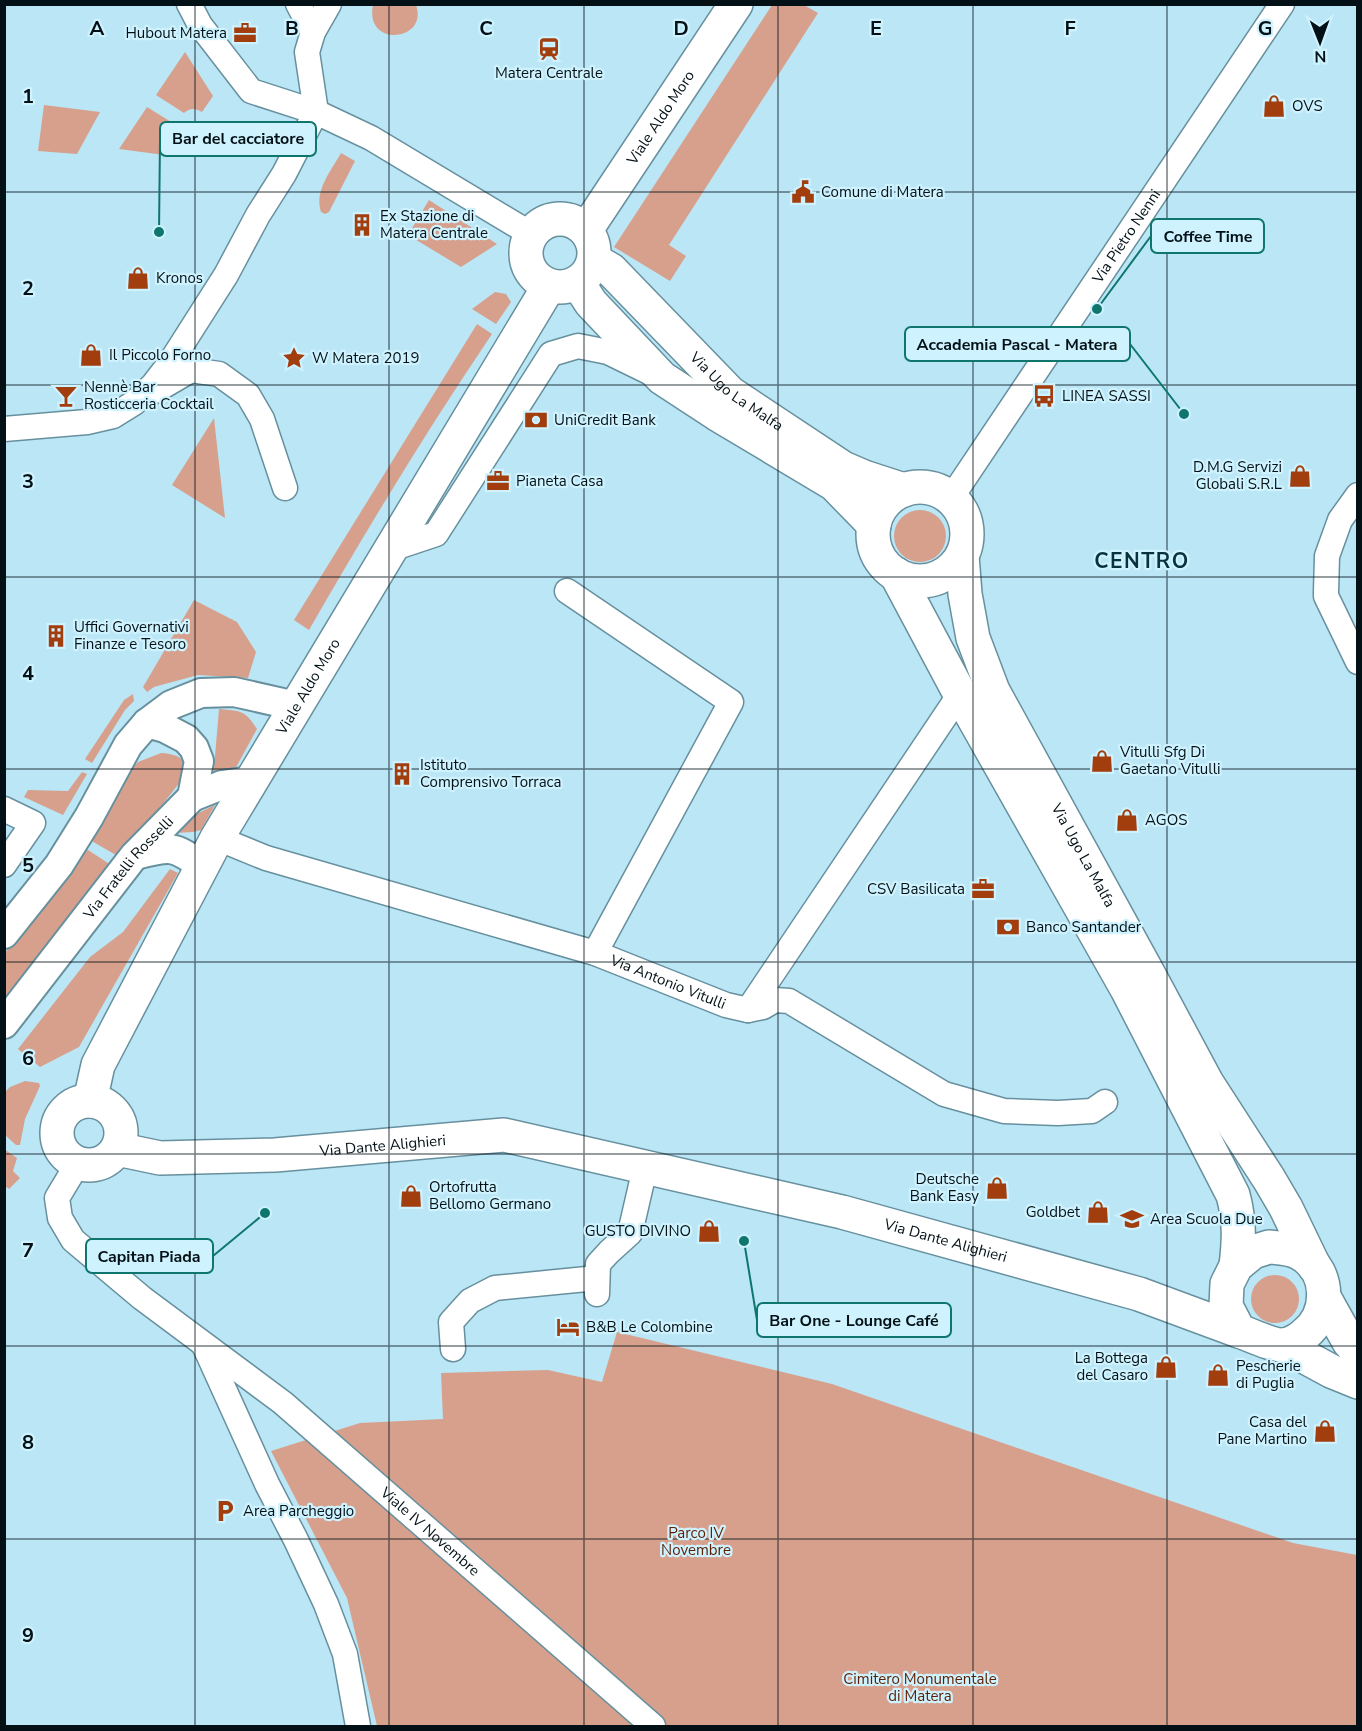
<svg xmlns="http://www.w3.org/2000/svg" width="1362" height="1731" viewBox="0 0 1362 1731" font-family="'Nunito Sans',sans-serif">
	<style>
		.green { fill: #d7a08c }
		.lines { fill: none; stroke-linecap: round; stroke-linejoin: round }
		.minor-casing { stroke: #67909e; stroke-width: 27 }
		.tertiary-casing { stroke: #67909e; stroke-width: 32 }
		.secondary-casing { stroke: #67909e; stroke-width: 36 }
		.minor { stroke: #fff; stroke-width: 24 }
		.tertiary { stroke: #fff; stroke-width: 28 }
		.secondary { stroke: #fff; stroke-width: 33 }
		.grid { fill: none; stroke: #031116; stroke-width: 1.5; stroke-opacity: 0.55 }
		.labels { text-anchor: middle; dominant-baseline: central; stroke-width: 4.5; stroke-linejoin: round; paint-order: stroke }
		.poi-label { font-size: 15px; fill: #031116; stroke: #cff2ff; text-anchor: start }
		.street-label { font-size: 15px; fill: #031116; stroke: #cff2ff }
		.park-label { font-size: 15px; fill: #5d1e01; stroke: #cff2ff }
		.district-label { font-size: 21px; font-weight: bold; letter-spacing: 1.5px; fill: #07333f; stroke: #cff2ff }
		.grid-label { font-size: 20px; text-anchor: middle; font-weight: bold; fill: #031116; stroke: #cff2ff; stroke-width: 4.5; stroke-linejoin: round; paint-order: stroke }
		.leader { fill: none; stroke: #0f766e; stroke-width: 2 }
		.callout-dot { fill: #0f766e; stroke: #cff2ff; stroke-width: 2 }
		.callout { fill: #cff2ff; stroke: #0f766e; stroke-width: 2 }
		.callout-label { font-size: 16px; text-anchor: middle; font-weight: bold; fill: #031116 }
	</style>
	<rect width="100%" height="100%" fill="#bbe6f6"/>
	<path class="green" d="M 373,5 L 416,5 C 429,42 364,48 373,5 Z
		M 772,5 L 804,5 L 818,13 L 669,245 L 686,256 L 670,281 L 614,247 Z
		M 185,52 L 213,96 L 202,112 C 195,108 190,108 184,113 L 156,95 Z
		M 44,105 L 100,112 L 77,154 L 38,151 Z
		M 147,107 L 176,125 L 176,134 L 183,141 L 172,156 L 119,149 Z
		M 341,153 L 355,161 L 329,212 L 325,214 L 321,212 C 314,191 331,171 341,153 Z
		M 429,200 L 497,244 L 461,267 L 408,235 Z
		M 495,292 L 506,294 L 511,302 L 496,324 L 472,309 Z
		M 477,324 L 492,334 C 427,430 367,529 309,630 L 294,620 Z
		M 214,418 L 225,518 L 172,485 Z
		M894 536a26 26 0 1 1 52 0a26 26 0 1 1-52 0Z
		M 194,600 L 237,622 L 256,652 L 248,678 L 198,675 L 154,687 L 147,692 L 143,687 Z
		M 133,694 L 134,701 L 125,710 L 92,763 L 85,759 L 124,700 Z
		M 219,709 C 241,711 245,710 257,729 L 234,771 L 213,779 Z
		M 161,753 C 182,754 191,762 180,782 L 121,858 L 90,840 L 127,774 L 138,762 Z
		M 82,772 L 87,774 L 63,815 L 24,797 L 28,790 L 68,791 Z
		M 215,805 L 201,830 L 193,832 L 175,833 L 192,816 Z
		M 85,848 L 114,867 L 5,1009 L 5,953 Z
		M 170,869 L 178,873 L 79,1047 L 40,1067 L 18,1049 L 90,957 L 123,932 Z
		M 25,1081 L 39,1083 L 40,1086 L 25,1119 L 20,1145 L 16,1145 L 5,1135 L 5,1092 L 10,1087 Z
		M 4,1149 L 17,1158 L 13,1171 L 20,1178 L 9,1189 L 5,1186 Z
		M1251 1299a24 24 0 1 1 48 0a24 24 0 1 1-48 0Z
		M 617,1332 L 832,1384 L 1293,1543 L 1357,1555 L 1357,1726 L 377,1726 L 347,1598 L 271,1451 L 360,1423 L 443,1419 L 441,1373 L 548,1370 L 602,1382 Z"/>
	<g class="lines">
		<g class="minor-casing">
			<g id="minor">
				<path d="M 189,4 L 200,25 L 251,91 L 316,112 L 371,138 L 531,234"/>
				<path d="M 298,4 L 313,32"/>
				<path d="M 316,112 L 307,52 L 313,32 L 329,4"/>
				<path d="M 155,391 L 191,370 L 219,374 L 248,395 L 262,419 L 285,488"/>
				<path d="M 4,429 L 87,422 L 113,416 L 134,403 L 153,385 L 170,363 L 226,275 L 258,215 L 284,174 L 316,112"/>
				<path d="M 1358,495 L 1340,520 L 1327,556 L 1326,592 L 1326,596 L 1358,662"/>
				<path id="s1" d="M 951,498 L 1282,4"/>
				<path d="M 391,549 L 436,534 L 551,354 L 578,346 L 608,352 L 649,372"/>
				<path d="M 567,591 L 731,702 L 595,953"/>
				<path d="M 4,809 L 33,823 L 4,865"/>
				<path id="s2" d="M 217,838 L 266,858 L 595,953 L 726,1005 L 748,1010 L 763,1007 L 775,1000 L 789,1001 L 944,1094 L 1004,1111 L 1058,1113 L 1092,1111 L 1105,1102"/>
				<path d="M 748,1010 L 960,694"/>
				<path id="s3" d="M 78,1163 L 57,1198 L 60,1218 L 73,1240 L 142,1298 L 283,1403 L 653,1726"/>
				<path d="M 597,1294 L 598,1264 L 609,1252 L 630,1233 L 645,1168"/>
				<path d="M 204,1345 L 267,1484 L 296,1540 L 326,1604 L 345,1654 L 358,1726"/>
				<path d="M 453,1349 L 451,1322 L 470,1301 L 495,1288 L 597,1278"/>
			</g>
		</g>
		<g class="tertiary-casing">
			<g id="tertiary">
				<path d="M 192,797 L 222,785 L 250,781"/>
				<path d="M 136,855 C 171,846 173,845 202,866"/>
				<path d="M 4,934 L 59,865 L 89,817 L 128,745 L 147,723 L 171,705 L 201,693 L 234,692 L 296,706"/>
				<path id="s4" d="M 4,1024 L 134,856 L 192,797 L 199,761 L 194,748 L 186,739 L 165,728 L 147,723"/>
			</g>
		</g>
		<g class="secondary-casing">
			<g id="secondary">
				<circle cx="560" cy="253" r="34"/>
				<path id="s5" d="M 586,230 L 736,4"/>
				<path id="s6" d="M 594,260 L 611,270 L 730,393 L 843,468 L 864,477 L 904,490"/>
				<path d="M 578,283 L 591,303 L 662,378 L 717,414 L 834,484 L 874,525"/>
				<circle cx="920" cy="534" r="47"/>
				<path id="s7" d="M 962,556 L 965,594 L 973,638 L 993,691 L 1149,975 L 1207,1083 L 1269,1179 L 1286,1208 L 1314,1266"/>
				<path d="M 896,574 L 960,694 L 1127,989 L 1233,1195 C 1240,1221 1239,1241 1236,1266"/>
				<path id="s8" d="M 90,1101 L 98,1065 L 217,838 L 549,286"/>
				<circle cx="89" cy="1133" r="32"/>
				<path id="s9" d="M 117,1149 L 160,1158 L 275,1155 L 504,1135 L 842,1212 L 1139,1294 L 1239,1331"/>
				<path d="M 1269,1247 C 1280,1248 1291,1248 1301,1254 C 1331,1272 1330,1314 1305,1334 C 1300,1339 1291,1344 1284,1345 C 1273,1346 1251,1335 1239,1331 L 1226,1306 L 1227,1284 L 1236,1266 L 1253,1252 Z"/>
				<path d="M 1324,1297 L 1349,1342 L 1358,1352"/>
				<path d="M 1283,1345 L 1331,1371 L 1358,1382"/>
			</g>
		</g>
		<use href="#minor" class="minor"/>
		<use href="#tertiary" class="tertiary"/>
		<use href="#secondary" class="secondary"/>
	</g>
	<path class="grid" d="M 195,4 L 195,1726M 389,4 L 389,1726M 584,4 L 584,1726M 778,4 L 778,1726M 973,4 L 973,1726M 1167,4 L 1167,1726M 4,192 L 1358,192M 4,385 L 1358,385M 4,577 L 1358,577M 4,769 L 1358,769M 4,962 L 1358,962M 4,1154 L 1358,1154M 4,1346 L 1358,1346M 4,1539 L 1358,1539"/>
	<defs>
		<g id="office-bare" transform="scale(1.8)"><path d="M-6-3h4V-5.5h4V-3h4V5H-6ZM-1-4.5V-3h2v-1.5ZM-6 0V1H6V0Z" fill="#a23d0e" stroke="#cff2ff" stroke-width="2.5" paint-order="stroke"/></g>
		<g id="station-bare" transform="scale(1.8)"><path d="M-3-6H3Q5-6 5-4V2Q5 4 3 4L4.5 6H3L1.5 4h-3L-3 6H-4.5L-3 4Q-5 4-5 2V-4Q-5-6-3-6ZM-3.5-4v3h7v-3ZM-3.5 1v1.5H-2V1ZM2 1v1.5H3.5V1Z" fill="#a23d0e" stroke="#cff2ff" stroke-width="2.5" paint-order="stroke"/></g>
		<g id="shop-bare" transform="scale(1.8)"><path d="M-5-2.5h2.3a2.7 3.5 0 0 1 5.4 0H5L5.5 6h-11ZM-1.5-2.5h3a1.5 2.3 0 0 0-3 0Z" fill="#a23d0e" stroke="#cff2ff" stroke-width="2.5" paint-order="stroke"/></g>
		<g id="civic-bare" transform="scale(1.8)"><path d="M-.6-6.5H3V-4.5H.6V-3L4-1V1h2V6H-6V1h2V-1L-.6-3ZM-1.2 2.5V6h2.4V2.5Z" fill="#a23d0e" stroke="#cff2ff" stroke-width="2.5" paint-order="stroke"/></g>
		<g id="building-bare" transform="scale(1.8)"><path d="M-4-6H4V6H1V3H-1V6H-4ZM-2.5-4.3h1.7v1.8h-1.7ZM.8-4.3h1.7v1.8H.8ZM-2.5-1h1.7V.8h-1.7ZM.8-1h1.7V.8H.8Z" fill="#a23d0e" stroke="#cff2ff" stroke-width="2.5" paint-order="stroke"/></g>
		<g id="sight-bare" transform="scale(1.8)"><path d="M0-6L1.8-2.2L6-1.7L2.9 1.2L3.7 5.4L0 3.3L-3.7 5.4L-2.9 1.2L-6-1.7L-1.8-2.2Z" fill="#a23d0e" stroke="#cff2ff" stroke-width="2.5" paint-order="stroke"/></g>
		<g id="bar-bare" transform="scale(1.8)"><path d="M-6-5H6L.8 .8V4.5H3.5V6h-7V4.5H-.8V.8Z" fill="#a23d0e" stroke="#cff2ff" stroke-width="2.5" paint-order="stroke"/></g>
		<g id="bus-bare" transform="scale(1.8)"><path d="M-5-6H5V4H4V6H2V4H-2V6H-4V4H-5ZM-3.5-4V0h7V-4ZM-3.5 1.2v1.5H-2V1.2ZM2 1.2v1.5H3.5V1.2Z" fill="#a23d0e" stroke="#cff2ff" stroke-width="2.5" paint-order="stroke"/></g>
		<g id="bank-bare" transform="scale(1.8)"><path d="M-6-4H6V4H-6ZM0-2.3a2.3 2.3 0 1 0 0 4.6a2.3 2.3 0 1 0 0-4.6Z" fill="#a23d0e" stroke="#cff2ff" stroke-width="2.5" paint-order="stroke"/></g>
		<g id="school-bare" transform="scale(1.8)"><path d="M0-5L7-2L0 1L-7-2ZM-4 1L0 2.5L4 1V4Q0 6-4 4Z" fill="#a23d0e" stroke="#cff2ff" stroke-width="2.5" paint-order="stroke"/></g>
		<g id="hotel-bare" transform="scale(1.8)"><path d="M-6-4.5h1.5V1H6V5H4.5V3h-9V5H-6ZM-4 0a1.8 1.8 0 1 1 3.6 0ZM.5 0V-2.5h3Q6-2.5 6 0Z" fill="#a23d0e" stroke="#cff2ff" stroke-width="2.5" paint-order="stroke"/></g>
		<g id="parking-bare" transform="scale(1.8)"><path d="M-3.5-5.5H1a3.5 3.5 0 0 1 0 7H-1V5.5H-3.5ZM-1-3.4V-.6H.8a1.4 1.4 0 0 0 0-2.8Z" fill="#a23d0e" stroke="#cff2ff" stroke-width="2.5" paint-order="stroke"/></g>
	</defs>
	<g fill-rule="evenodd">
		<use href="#office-bare" x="245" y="33"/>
		<use href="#station-bare" x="549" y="49"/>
		<use href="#shop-bare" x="1274" y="106"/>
		<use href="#civic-bare" x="803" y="192"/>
		<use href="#building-bare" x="362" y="225"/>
		<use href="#shop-bare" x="138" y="278"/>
		<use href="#shop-bare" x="91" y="355"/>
		<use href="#sight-bare" x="294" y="358"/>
		<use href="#bar-bare" x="66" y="396"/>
		<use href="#bus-bare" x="1044" y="396"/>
		<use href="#bank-bare" x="536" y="420"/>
		<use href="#shop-bare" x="1300" y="476"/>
		<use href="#office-bare" x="498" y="481"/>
		<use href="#building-bare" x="56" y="636"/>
		<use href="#shop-bare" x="1102" y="761"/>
		<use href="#building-bare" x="402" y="774"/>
		<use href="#shop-bare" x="1127" y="820"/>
		<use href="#office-bare" x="983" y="889"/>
		<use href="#bank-bare" x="1008" y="927"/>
		<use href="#shop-bare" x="997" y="1188"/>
		<use href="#shop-bare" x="411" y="1196"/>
		<use href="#shop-bare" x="1098" y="1212"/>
		<use href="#school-bare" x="1132" y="1219"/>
		<use href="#shop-bare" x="709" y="1231"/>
		<use href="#hotel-bare" x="568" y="1327"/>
		<use href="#shop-bare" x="1166" y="1367"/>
		<use href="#shop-bare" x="1218" y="1375"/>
		<use href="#shop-bare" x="1325" y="1431"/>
		<use href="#parking-bare" x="225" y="1511"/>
	</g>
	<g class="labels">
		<g class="poi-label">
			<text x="227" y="33" text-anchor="end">Hubout Matera</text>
			<text x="549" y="73" text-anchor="middle">Matera Centrale</text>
			<text x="1292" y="106">OVS</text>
			<text x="821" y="192">Comune di Matera</text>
			<text x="380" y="216">Ex Stazione di<tspan x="380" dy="17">Matera Centrale</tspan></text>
			<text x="156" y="278">Kronos</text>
			<text x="109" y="355">Il Piccolo Forno</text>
			<text x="312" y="358">W Matera 2019</text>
			<text x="84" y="387">Nennè Bar<tspan x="84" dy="17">Rosticceria Cocktail</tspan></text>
			<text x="1062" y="396">LINEA SASSI</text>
			<text x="554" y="420">UniCredit Bank</text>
			<text x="1282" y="467" text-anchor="end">D.M.G Servizi<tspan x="1282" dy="17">Globali S.R.L</tspan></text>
			<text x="516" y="481">Pianeta Casa</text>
			<text x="74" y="627">Uffici Governativi<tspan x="74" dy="17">Finanze e Tesoro</tspan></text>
			<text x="1120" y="752">Vitulli Sfg Di<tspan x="1120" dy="17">Gaetano Vitulli</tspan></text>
			<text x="420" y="765">Istituto<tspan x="420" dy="17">Comprensivo Torraca</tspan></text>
			<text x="1145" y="820">AGOS</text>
			<text x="965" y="889" text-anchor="end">CSV Basilicata</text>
			<text x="1026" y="927">Banco Santander</text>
			<text x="979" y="1179" text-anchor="end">Deutsche<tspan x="979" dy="17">Bank Easy</tspan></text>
			<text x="429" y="1187">Ortofrutta<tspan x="429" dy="17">Bellomo Germano</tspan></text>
			<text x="1080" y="1212" text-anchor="end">Goldbet</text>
			<text x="1150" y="1219">Area Scuola Due</text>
			<text x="691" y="1231" text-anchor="end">GUSTO DIVINO</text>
			<text x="586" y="1327">B&amp;B Le Colombine</text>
			<text x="1148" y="1358" text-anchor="end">La Bottega<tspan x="1148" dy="17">del Casaro</tspan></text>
			<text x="1236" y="1366">Pescherie<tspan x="1236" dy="17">di Puglia</tspan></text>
			<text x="1307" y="1422" text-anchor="end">Casa del<tspan x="1307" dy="17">Pane Martino</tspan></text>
			<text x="243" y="1511">Area Parcheggio</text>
		</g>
		<g class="street-label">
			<text stroke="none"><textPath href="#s5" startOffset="135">Viale Aldo Moro</textPath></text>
			<text stroke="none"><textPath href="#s1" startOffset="315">Via Pietro Nenni</textPath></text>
			<text stroke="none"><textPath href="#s6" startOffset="195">Via Ugo La Malfa</textPath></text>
			<text stroke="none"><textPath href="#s8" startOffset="470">Viale Aldo Moro</textPath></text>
			<text stroke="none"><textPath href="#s7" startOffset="327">Via Ugo La Malfa</textPath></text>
			<text stroke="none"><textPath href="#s4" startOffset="200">Via Fratelli Rosselli</textPath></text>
			<text stroke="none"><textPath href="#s2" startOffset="474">Via Antonio Vitulli</textPath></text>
			<text stroke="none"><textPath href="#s9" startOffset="267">Via Dante Alighieri</textPath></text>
			<text stroke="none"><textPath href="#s9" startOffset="843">Via Dante Alighieri</textPath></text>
			<text stroke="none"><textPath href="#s3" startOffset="548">Viale IV Novembre</textPath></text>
		</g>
		<g class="park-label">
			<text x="696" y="1533">Parco IV<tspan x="696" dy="17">Novembre</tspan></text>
			<text x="920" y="1679">Cimitero Monumentale<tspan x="920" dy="17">di Matera</tspan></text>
		</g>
		<g class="district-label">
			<text x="1142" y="561">CENTRO</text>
		</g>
	</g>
	<g class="grid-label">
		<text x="97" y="35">A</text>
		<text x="292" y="35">B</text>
		<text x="486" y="35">C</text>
		<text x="681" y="35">D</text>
		<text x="876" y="35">E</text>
		<text x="1070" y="35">F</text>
		<text x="1265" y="35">G</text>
		<text x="28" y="103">1</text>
		<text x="28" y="295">2</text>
		<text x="28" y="488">3</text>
		<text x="28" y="680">4</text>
		<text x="28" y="872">5</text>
		<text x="28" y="1065">6</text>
		<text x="28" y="1257">7</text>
		<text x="28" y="1449">8</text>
		<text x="28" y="1642">9</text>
	</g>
	<path class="leader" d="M159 232L160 139M1097 309L1151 236M1184 414L1130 344M265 1213L213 1256M744 1241L757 1320"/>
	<g class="callout-dot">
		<circle cx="159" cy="232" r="6"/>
		<circle cx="1097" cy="309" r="6"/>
		<circle cx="1184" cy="414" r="6"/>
		<circle cx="265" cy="1213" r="6"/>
		<circle cx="744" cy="1241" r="6"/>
	</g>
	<g class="callout">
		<rect x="160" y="122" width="156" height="34" rx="6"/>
		<rect x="1151" y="219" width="113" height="34" rx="6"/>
		<rect x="905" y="327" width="225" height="34" rx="6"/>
		<rect x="86" y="1239" width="127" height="34" rx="6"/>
		<rect x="757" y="1303" width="194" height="34" rx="6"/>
	</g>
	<g class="callout-label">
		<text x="238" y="144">Bar del cacciatore</text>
		<text x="1208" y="242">Coffee Time</text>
		<text x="1017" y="350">Accademia Pascal - Matera</text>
		<text x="149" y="1262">Capitan Piada</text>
		<text x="854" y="1326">Bar One - Lounge Café</text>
	</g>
	<rect width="1362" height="1731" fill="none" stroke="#031116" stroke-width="12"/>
	<g transform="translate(1320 42) rotate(179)" stroke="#cff2ff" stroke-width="4.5" paint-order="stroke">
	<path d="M0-4.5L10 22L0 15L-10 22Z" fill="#031116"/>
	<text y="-9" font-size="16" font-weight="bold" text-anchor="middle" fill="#031116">N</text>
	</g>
</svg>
